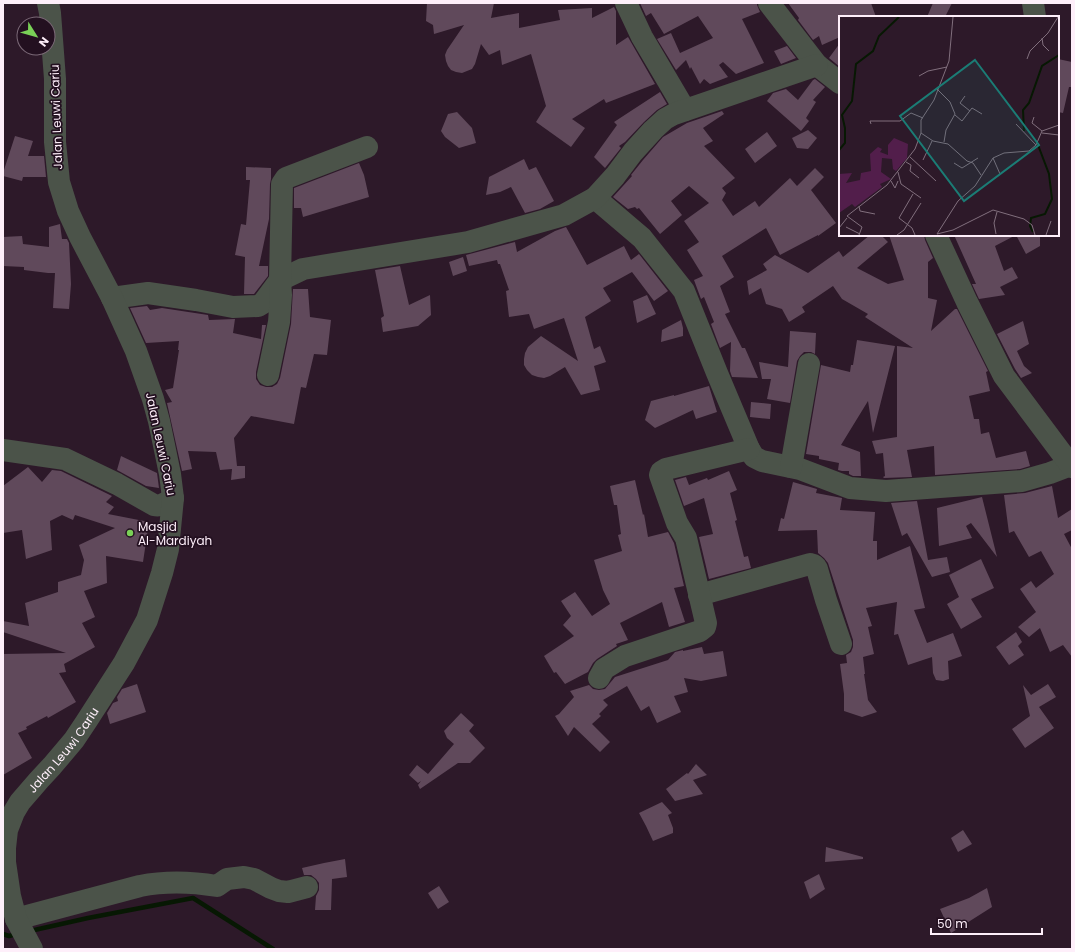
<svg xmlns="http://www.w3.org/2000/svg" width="1075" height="952" viewBox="0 0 1075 952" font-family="Poppins,sans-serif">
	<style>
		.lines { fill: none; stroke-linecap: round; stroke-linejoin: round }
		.stream { stroke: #071803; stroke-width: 4.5 }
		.building { fill: #60495b }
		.minor { stroke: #4b5349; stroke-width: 22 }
		.poi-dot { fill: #7ad157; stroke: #231020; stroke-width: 1.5 }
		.labels { text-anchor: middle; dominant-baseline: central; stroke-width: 3.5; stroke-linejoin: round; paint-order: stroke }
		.street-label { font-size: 12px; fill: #feeffa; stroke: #231020 }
		.poi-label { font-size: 12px; fill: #feeffa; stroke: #231020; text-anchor: start }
		.inset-river { fill: none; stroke: #071803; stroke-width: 2 }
		.inset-road { fill: none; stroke: #816f7d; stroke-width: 1 }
		.view { fill: #1b7c75; fill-opacity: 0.15; stroke: #1b7c75; stroke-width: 2 }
		.inset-edge { fill: none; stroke: #feeffa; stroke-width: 2 }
	</style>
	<rect width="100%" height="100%" fill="#2d1929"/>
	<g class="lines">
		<path class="stream" d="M 30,931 L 88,918 L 193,898 L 273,949
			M 3,934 L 9,936 L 17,934"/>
	</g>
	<path class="building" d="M 427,3 L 494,3 L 491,18 L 519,13 L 519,28 L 560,20 L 558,10 L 592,8 L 592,18 L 614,7 L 616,11 L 616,45 L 628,37 L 655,84 L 606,103 L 604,99 L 572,119 L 585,128 L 571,147 L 536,122 L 546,106 L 531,54 L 502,65 L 500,50 L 489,55 L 481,44 L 475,64 L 472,69 L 462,73 L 456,72 L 451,70 L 448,66 L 446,61 L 445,55 L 447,50 L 464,25 L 434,34 L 433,25 L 426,21 Z
		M 640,3 L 757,3 L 757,5 L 760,12 L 742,19 L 764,63 L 736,74 L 723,62 L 719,65 L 728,77 L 710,84 L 704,79 L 700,84 L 691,67 L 690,69 L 686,60 L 676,70 L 657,39 L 671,33 L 680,53 L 713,38 L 698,16 L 664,34 L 651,13 L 646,16 Z
		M 788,3 L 871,3 L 876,17 L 840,17 L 840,37 L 822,45 L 819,36 L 813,40 L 798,20 L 799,18 Z
		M 933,3 L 952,3 L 945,17 L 927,17 Z
		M 840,43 L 840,67 L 829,58 Z
		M 787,46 L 796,58 L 781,64 L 774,51 Z
		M 1058,59 L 1072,62 L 1072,87 L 1069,87 L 1063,113 L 1058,112 Z
		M 815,79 L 825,87 L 813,100 L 816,102 L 806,118 L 809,121 L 801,131 L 767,101 L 773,93 L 786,89 L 798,100 L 813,80 Z
		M 660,92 L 667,104 L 657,110 L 644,122 L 625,142 L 619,146 L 621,148 L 605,168 L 594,157 L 617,125 L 614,122 Z
		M 722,111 L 724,114 L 703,128 L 713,141 L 704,146 L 735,178 L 722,188 L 726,193 L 722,200 L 733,216 L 755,201 L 759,207 L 790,178 L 797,186 L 815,168 L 824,177 L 811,190 L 836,223 L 818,236 L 818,235 L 780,255 L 766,228 L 722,256 L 734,277 L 720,286 L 730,312 L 725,314 L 742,348 L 745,348 L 758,378 L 732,377 L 730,371 L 731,342 L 720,348 L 711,324 L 714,322 L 704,297 L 701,299 L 694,280 L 703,276 L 687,250 L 699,242 L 684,221 L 709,203 L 689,186 L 671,201 L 682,215 L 660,234 L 639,208 L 637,209 L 635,207 L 628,209 L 613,197 L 632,176 L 631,175 L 643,160 L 663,137 L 687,123 Z
		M 457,112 L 472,128 L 476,143 L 459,148 L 445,137 L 441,131 L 448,114 Z
		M 808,130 L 817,138 L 808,149 L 797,148 L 792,138 Z
		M 767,132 L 777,146 L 755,163 L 745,149 Z
		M 15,136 L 33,141 L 28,156 L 44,156 L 46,177 L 23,177 L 22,181 L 3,176 L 3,173 Z
		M 524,159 L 529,170 L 536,167 L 554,201 L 540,209 L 525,213 L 511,187 L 500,192 L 486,195 L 489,177 Z
		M 359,163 L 364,175 L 369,197 L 303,217 L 301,208 L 294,208 L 294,188 Z
		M 246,167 L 271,168 L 271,179 L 270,184 L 269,219 L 259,266 L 268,266 L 268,276 L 254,294 L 244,294 L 245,257 L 235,255 L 241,224 L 246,225 L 250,180 L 246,180 Z
		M 60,224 L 62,239 L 67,239 L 69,243 L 71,284 L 69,309 L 53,308 L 55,273 L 48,273 L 24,270 L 24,267 L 3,266 L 3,237 L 22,236 L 23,244 L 49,247 L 49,227 Z
		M 566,227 L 587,265 L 624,246 L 631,260 L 639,254 L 668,291 L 654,301 L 632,272 L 603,288 L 611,301 L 585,317 L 594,349 L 600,346 L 606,362 L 594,366 L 600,390 L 581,395 L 565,367 L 550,376 L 544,378 L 538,377 L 532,375 L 527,370 L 524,365 L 524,359 L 525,353 L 528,347 L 541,336 L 578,361 L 564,318 L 534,329 L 529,314 L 509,317 L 506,291 L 509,290 L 500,264 L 498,264 L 497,260 L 469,266 L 466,255 L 515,242 L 517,252 L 555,231 Z
		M 870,235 L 881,235 L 888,242 L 857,268 L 888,284 L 904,280 L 889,235 L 924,235 L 925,240 L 933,258 L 928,262 L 928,298 L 937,300 L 931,331 L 955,309 L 957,309 L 988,371 L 986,372 L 990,391 L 969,396 L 974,419 L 979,419 L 981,434 L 989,432 L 996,458 L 1026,451 L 1030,466 L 1020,469 L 935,475 L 934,446 L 907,450 L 912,477 L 884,478 L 883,477 L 885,476 L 883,453 L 876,454 L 872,441 L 897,437 L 897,346 L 913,348 L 865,317 L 868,314 L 842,299 L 833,286 L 802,307 L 805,312 L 789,322 L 782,309 L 766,304 L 761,288 L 749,295 L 747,281 L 767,270 L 763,264 L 775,255 L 808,273 L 839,251 L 843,257 Z
		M 954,235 L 1040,235 L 1040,246 L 1026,254 L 1016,235 L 995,246 L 1004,271 L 1012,267 L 1018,278 L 1000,287 L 1005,295 L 979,299 L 972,284 L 976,284 Z
		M 463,257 L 467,271 L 453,276 L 449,262 Z
		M 400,266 L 409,305 L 430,295 L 431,315 L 418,326 L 383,332 L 381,318 L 384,316 L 375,270 Z
		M 293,289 L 308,289 L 310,317 L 331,320 L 327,355 L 314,354 L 306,388 L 301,387 L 294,424 L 251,416 L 234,438 L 237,466 L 245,466 L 245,478 L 231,480 L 232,469 L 220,470 L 216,452 L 188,451 L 192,469 L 182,471 L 167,403 L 172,402 L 165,390 L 173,388 L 179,350 L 178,350 L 179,341 L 146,343 L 130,308 L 147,306 L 150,310 L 162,308 L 208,315 L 209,320 L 235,319 L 233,333 L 261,339 L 262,325 L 266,325 L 256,372 L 256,379 L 260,385 L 266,387 L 272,387 L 277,384 L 280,378 L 291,324 Z
		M 647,295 L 656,314 L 637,323 L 633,301 Z
		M 681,320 L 683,328 L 683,336 L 661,342 L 662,330 Z
		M 1023,321 L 1029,344 L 1017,351 L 1024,366 L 1032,373 L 1021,378 L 1015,369 L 997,334 Z
		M 790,331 L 816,333 L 815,354 L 811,352 L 804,352 L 800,356 L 797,361 L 790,403 L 767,399 L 771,379 L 762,379 L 759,362 L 788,367 Z
		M 857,340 L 895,346 L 873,433 L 868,401 L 841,445 L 860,452 L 861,476 L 853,476 L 849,474 L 849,471 L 842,471 L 838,470 L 839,463 L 819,459 L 819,456 L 806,454 L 821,365 L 850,372 L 851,365 L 853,365 Z
		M 709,386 L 717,412 L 696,419 L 693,410 L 655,428 L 645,420 L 651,401 L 674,395 L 674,396 Z
		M 751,402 L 771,404 L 770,419 L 750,417 Z
		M 121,456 L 157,473 L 159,488 L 146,486 L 117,470 Z
		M 28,467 L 42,482 L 52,470 L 61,471 L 112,496 L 106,502 L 114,507 L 108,514 L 149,522 L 143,562 L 106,556 L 107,583 L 84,591 L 95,617 L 82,623 L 95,647 L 64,664 L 66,672 L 59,673 L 76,702 L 48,718 L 47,716 L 26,727 L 27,729 L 18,733 L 32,758 L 3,775 L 3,654 L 66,653 L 3,632 L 3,621 L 29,626 L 25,603 L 58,592 L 58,582 L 81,575 L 84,560 L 79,545 L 115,528 L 75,515 L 73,520 L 62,515 L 50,521 L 52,550 L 26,559 L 22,530 L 3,533 L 3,486 Z
		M 729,471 L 737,490 L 730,493 L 737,520 L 735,521 L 744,557 L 748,556 L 751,568 L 709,579 L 699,537 L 713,534 L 704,498 L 684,506 L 675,480 L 686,477 L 689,485 L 707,478 L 708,480 Z
		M 635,480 L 643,515 L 644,514 L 648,537 L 668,532 L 674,543 L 684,586 L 674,588 L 685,622 L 669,627 L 662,602 L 620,623 L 628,640 L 616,644 L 617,646 L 597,659 L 593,663 L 588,672 L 565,684 L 556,672 L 554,673 L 544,656 L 574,636 L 563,625 L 571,616 L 561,601 L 575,592 L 592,616 L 610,604 L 603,590 L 594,560 L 622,551 L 618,535 L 621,534 L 617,505 L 614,505 L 610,486 Z
		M 793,482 L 817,489 L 816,493 L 842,498 L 840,510 L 875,512 L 873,541 L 877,541 L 877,560 L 910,546 L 925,608 L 914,610 L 927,643 L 953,633 L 962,656 L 948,661 L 949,679 L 943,681 L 936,680 L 933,673 L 932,657 L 908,665 L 898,634 L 894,635 L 897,602 L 866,608 L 872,626 L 868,627 L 874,654 L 863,657 L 865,674 L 864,674 L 868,700 L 877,712 L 862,717 L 844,711 L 844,694 L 840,664 L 847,663 L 846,655 L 851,652 L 853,647 L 853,640 L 828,563 L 824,558 L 818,553 L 817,530 L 778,531 L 781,518 L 784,519 Z
		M 1052,486 L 1058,518 L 1072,509 L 1072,530 L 1064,534 L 1072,549 L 1072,657 L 1063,645 L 1050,652 L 1040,628 L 1029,637 L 1018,627 L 1036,612 L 1020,589 L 1031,581 L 1036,588 L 1054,574 L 1041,551 L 1029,557 L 1014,531 L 1009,533 L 1004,495 L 1025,493 Z
		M 982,497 L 997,557 L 971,523 L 966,526 L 972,538 L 939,546 L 937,508 Z
		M 917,501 L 928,560 L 947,557 L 950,572 L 932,577 L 907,533 L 902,536 L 891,503 Z
		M 981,559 L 994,588 L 971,599 L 982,617 L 961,629 L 947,604 L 959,597 L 949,575 Z
		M 1016,632 L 1022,642 L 1018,646 L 1024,655 L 1009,665 L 996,647 Z
		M 702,647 L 704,654 L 723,651 L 727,676 L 701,681 L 684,678 L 688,692 L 674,696 L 681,712 L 657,723 L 649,706 L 641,711 L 627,686 L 603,700 L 608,705 L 599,714 L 601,716 L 592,724 L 610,742 L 600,752 L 574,727 L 568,736 L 555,716 L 559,714 L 574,697 L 570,691 L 589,685 L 593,689 L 599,690 L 605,689 L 615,677 L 668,660 L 675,652 L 683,650 L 683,651 Z
		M 137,684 L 146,712 L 110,724 L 107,713 L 113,703 L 118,701 L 117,697 L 122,689 Z
		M 1048,684 L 1056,697 L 1039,707 L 1054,728 L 1025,748 L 1012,729 L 1030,716 L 1023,685 L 1031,695 Z
		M 461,713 L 474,725 L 469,731 L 485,748 L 470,763 L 458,763 L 420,789 L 418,785 L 421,781 L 418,783 L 409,775 L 417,765 L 428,774 L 454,744 L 447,738 L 444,731 Z
		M 696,764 L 707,775 L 693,780 L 703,794 L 675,801 L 666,789 L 687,773 L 688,774 Z
		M 662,802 L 672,813 L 668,815 L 673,828 L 673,833 L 653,841 L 646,826 L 639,813 Z
		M 963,830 L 972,844 L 958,852 L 951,838 Z
		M 826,847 L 863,857 L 863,859 L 825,862 Z
		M 345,859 L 347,877 L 332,879 L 331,910 L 315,910 L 316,896 L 319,890 L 319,883 L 316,879 L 311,875 L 304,875 L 302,868 L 324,863 Z
		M 819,874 L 825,889 L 810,899 L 804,882 Z
		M 439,886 L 449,902 L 438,909 L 428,893 Z
		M 987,888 L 992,907 L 951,933 L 940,909 L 969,898 Z"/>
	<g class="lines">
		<g class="minor">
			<path d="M 626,3 L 642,37 L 685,110"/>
			<path d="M 769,3 L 817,65 L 840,83"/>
			<path d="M 1033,3 L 1035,17"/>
			<path d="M 595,198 L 642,238 L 684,291 L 717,373 L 749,449 L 754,457 L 762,461 L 800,469 L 850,488 L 886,491 L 1022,481 L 1050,473 L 1071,465"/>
			<path d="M 936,235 L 967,302 L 1004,376 L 1072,467"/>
			<path d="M 112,298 L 148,293 L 196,300 L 233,307 L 258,306 L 263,303 L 280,280 L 303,269 L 468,242 L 564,215 L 595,198 L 615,176 L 633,152 L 653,130 L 665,119 L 674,114 L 817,65"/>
			<path d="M 268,375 L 279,322 L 281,295 L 280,280 L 282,184 L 286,178 L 367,147"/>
			<path d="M 3,450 L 65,459 L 117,484 L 154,505 C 162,507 167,502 173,498"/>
			<path d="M 791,467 L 809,364"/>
			<path d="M 699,595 L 810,564 C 814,565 815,565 817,569 L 826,600 L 841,644"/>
			<path d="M 599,678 L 604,669 L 625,656 L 700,631 L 705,627 L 706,623 L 686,538 L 677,523 L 660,475 L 661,472 L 666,469 L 749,449"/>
			<path d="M 16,919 L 140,886 C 165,881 193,882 217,886 L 227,879 L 244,877 L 254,879 L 271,888 L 279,891 L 288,892 L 307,887"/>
			<path id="s1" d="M 32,949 L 16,919 L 10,896 L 5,862 L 5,848 L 7,830 L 14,812 L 20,802 L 39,780 L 52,766 L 74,740 L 86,722 L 124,663 L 147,620 L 162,573 L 168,549 L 173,498 L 170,474 L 159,421 L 153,399 L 136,351 L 112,298 L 80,237 L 68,211 L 59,182 L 55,142 L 55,79 L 50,13 L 48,3"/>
		</g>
	</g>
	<circle class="poi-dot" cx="130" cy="533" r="4"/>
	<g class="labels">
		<g class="street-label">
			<text transform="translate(56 117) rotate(-92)">Jalan Leuwi Cariu</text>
			<text transform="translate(161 444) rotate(78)">Jalan Leuwi Cariu</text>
			<text stroke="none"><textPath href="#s1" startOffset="223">Jalan Leuwi Cariu</textPath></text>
		</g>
		<g class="poi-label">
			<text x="138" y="526">Masjid<tspan x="138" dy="14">Al-Mardiyah</tspan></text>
		</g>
	</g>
	<g transform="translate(839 16)">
		<rect width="220" height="220" fill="#2d1929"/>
		<path d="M 55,122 L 69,128 L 68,142 L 57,155 L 54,153 L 53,143 L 43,142 L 42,156 L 52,163 L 41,168 L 43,171 L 16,191 L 13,188 L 0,197 L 0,158 L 13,157 L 7,167 L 21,164 L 22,157 L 32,155 L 31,138 L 39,131 L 43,133 L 41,136 L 49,139 L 49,129 Z" fill="#521e4b"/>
		<path class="inset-river" d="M 185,115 L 184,94 L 190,87 L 203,50 L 220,39M 0,134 L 6,127 L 6,112 L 3,99 L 13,85 L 17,48 L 34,35 L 40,20 L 60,1M 194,216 L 191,210 L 192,202 L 206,198 L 213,183 L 210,158 L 199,129"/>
		<path class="inset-road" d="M 203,22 L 204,29 L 210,35M 188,43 L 191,35 L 209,17 L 219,1M 80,60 L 89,55 L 108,51M 98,73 L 111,86 L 116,98 L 107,114 L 105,126M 126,80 L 121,87 L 131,95M 116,99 L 123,105 L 133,92 L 143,98M 195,101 L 193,107 L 203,115M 32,108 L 31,105 L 61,105 L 72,97 L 84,102M 177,108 L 197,129M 82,117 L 94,125 L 109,128 L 128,145 L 134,147 L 142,159M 203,117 L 220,119M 71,141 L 97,165M 154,142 L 161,158M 84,144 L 93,125M 67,146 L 72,149 L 71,155 L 80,162M 115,147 L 123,152 L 139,142M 59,156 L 62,168 L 82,182M 52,165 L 56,172 L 59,165M 74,178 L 60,202 L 73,212 L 76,219M 20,190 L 21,195 L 36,198M 7,211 L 21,218M 0,212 L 8,202M 98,218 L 119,185 L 136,170 L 154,142 L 165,137 L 190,135 L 197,129 L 203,115 L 220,109M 98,218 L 114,214 L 154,194 L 185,203 L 193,209 L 196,219M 157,218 L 155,207 L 158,196M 20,219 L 23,211 L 8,200 L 48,169 L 76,133 L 82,117 L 82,104 L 95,84 L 110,45 L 114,1M 58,219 L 65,214 L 82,187M 207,219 L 212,205"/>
		<path class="view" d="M 136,44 L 200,129 L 125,185 L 61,100 Z"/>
		<rect width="220" height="220" class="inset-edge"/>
	</g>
	<rect width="1075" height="952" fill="none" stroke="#feeffa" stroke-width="8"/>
	<g transform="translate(36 36) rotate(127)"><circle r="19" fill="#231020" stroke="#7b6977"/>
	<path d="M0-3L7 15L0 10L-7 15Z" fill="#7ad157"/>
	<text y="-6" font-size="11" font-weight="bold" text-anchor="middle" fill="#feeffa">N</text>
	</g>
	<path d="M931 928v6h111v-6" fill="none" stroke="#feeffa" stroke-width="2"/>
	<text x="937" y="928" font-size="12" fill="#feeffa" stroke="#231020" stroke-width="3" paint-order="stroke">50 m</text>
</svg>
